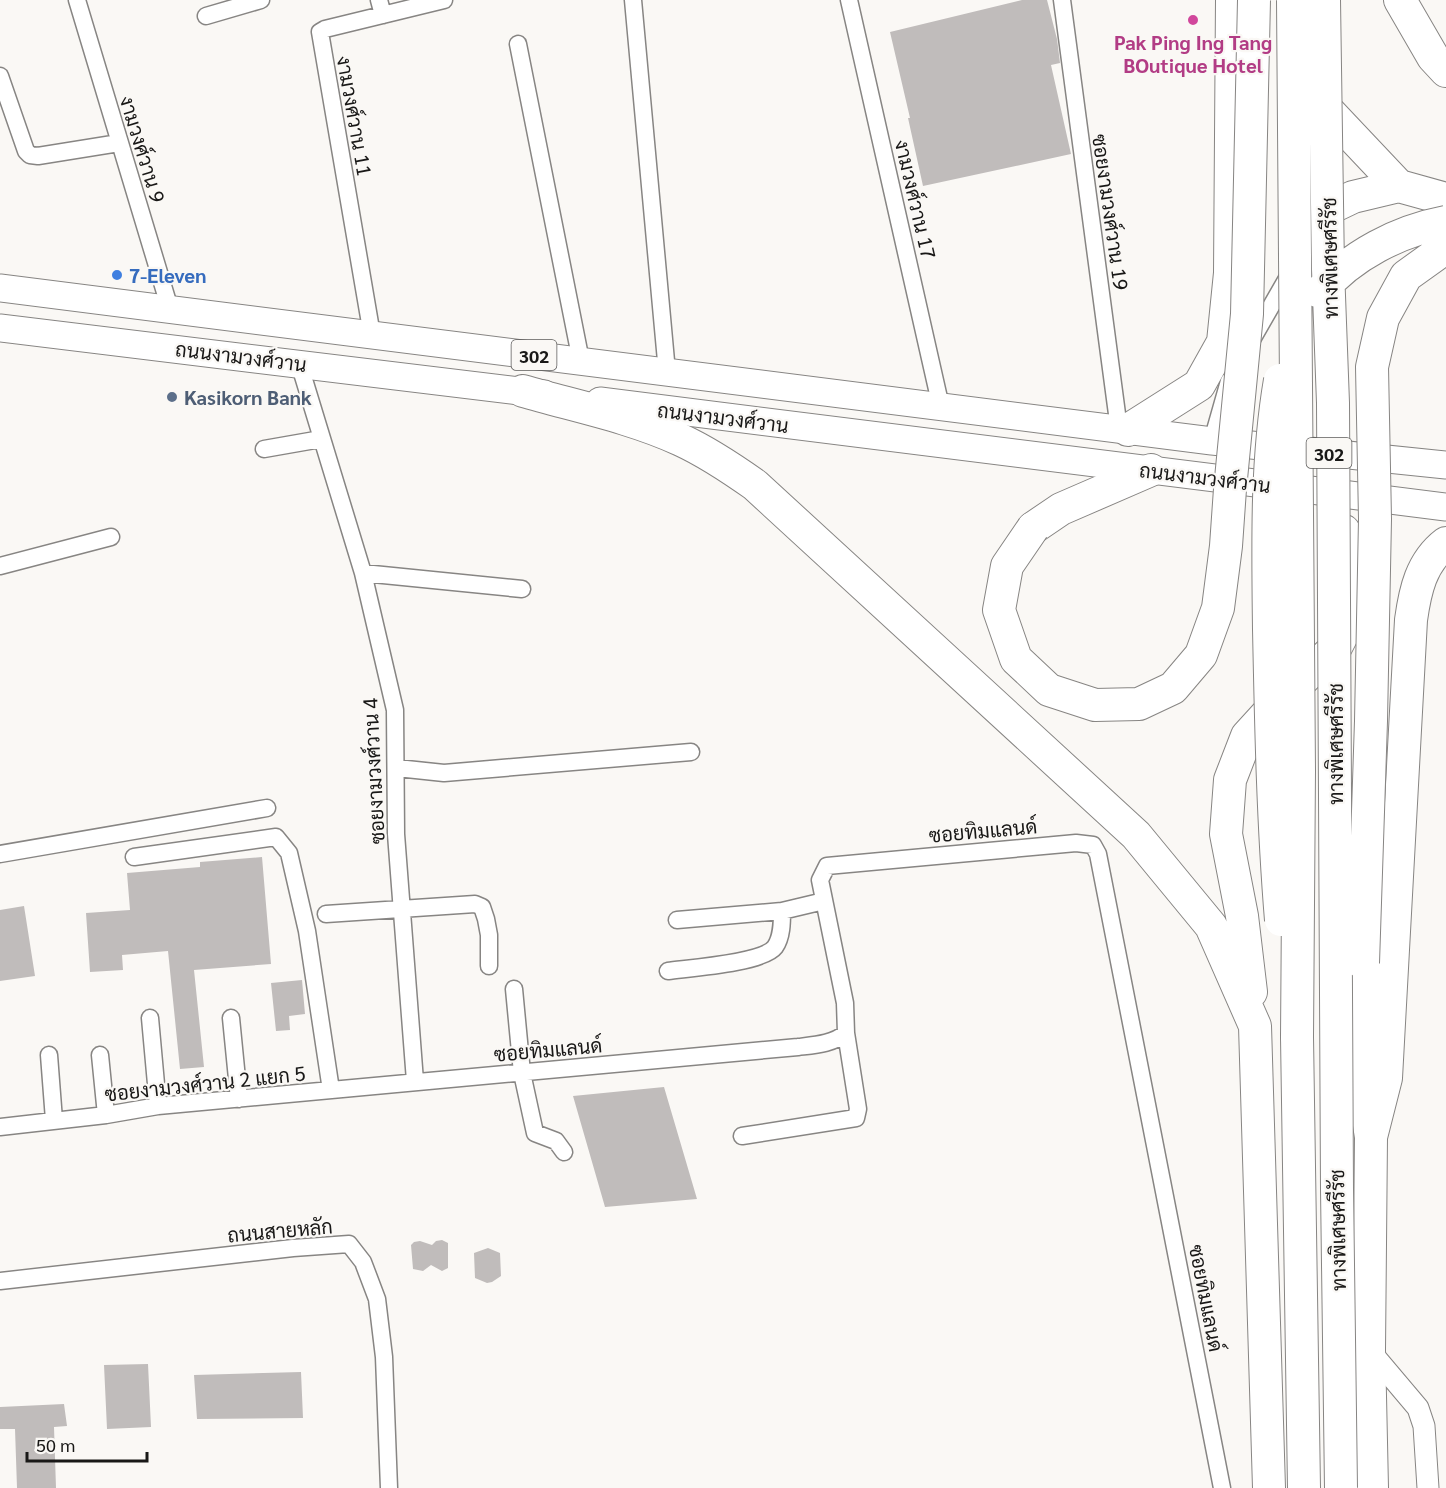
<svg xmlns="http://www.w3.org/2000/svg" width="1446" height="1488" viewBox="0 0 1446 1488" font-family="Georgia,Sarabun,serif">
	<style>
		.building { fill: #c0bcbb }
		.lines { fill: none; stroke-linecap: round; stroke-linejoin: round }
		.minor-casing { stroke: #878583; stroke-width: 19 }
		.tertiary-casing { stroke: #878583; stroke-width: 23 }
		.primary-casing { stroke: #878583; stroke-width: 29 }
		.motorway-casing { stroke: #878583; stroke-width: 34 }
		.minor { stroke: #fff; stroke-width: 16 }
		.tertiary { stroke: #fff; stroke-width: 21 }
		.primary { stroke: #fff; stroke-width: 27 }
		.motorway { stroke: #fff; stroke-width: 32 }
		.motorway-bridge-casing { stroke: #878583; stroke-width: 34; stroke-linecap: butt }
		.motorway-bridge { stroke: #fff; stroke-width: 32 }
		.hotel-dot { fill: #d1479c; stroke: #faf8f5; stroke-width: 2 }
		.shop-dot { fill: #3f7fe0; stroke: #faf8f5; stroke-width: 2 }
		.service-dot { fill: #5c6f8a; stroke: #faf8f5; stroke-width: 2 }
		.labels { text-anchor: middle; dominant-baseline: central; stroke-width: 4.5; stroke-linejoin: round; paint-order: stroke }
		.shield { fill: #faf8f5; stroke: #5c5b5a; stroke-width: 1.5 }
		.shield-label { font-size: 18px; font-weight: bold; fill: #191817 }
		.hotel-label { font-size: 20px; font-weight: bold; fill: #b23c85; stroke: #faf8f5 }
		.street-label { font-size: 20px; fill: #191817; stroke: #faf8f5 }
		.shop-label { font-size: 20px; font-weight: bold; fill: #366cbe; stroke: #faf8f5; text-anchor: start }
		.service-label { font-size: 20px; font-weight: bold; fill: #4e5e75; stroke: #faf8f5; text-anchor: start }
	</style>
	<rect width="100%" height="100%" fill="#faf8f5"/>
	<path class="building" d="M 1022,0 L 1047,0 L 1057,39 L 1060,63 L 1051,65 L 1071,154 L 923,186 L 908,118 L 910,118 L 890,32 Z
		M 262,857 L 271,964 L 194,970 L 204,1067 L 180,1069 L 168,951 L 122,955 L 123,970 L 90,972 L 86,913 L 130,910 L 127,873 L 200,867 L 200,862 Z
		M 24,906 L 35,976 L 0,981 L 0,910 Z
		M 302,980 L 305,1014 L 289,1016 L 290,1030 L 276,1031 L 271,983 Z
		M 664,1087 L 697,1199 L 605,1207 L 573,1096 Z
		M 442,1240 L 448,1243 L 448,1268 L 442,1271 L 431,1265 L 423,1271 L 413,1269 L 411,1245 L 414,1242 L 420,1241 L 432,1245 L 436,1241 Z
		M 488,1248 L 500,1253 L 501,1276 L 492,1282 L 487,1283 L 475,1278 L 474,1253 Z
		M 148,1364 L 151,1427 L 107,1429 L 104,1365 Z
		M 301,1372 L 303,1418 L 197,1419 L 194,1375 Z
		M 64,1404 L 67,1426 L 54,1427 L 56,1488 L 17,1488 L 15,1429 L 0,1429 L 0,1407 Z"/>
	<g class="lines">
		<g class="minor-casing">
			<path id="minor" d="M 77,0 L 170,309
				M 379,0 L 383,15
				M 633,0 L 667,372
				M 849,0 L 941,407
				M 1062,0 L 1119,429
				M 206,16 L 261,0
				M 518,44 L 581,361
				M 0,76 L 26,151 L 30,155 L 38,156 L 119,143
				M 372,335 L 320,32 L 325,29 L 444,0
				M 1250,343 L 1289,275
				M 299,363 L 363,573 L 395,710 L 396,834 L 415,1081
				M 1212,441 L 1229,381
				M 264,449 L 321,439
				M 0,566 L 111,537
				M 363,573 L 522,589
				M 397,768 L 444,773 L 691,752
				M 0,854 L 267,808
				M 134,857 L 276,837 L 289,853 L 307,931 L 331,1090
				M 326,914 L 475,904 L 482,907 L 486,919 L 489,935 L 489,966
				M 677,920 L 782,911
				M 668,971 C 690,968 763,963 775,947 C 782,937 782,922 782,911 L 824,901
				M 514,989 L 522,1073 L 535,1133 L 556,1141 L 564,1152
				M 150,1018 L 158,1106
				M 231,1018 L 239,1099
				M 49,1055 L 54,1120
				M 100,1055 L 106,1115
				M 0,1127 L 106,1115 L 158,1106 L 798,1047 C 814,1045 833,1044 846,1033
				M 742,1136 L 856,1118 L 858,1109 L 846,1033 L 845,1003 L 820,880 L 827,866 L 1076,843 L 1093,845 L 1098,854 L 1222,1488
				M 0,1281 L 293,1248 L 349,1244 L 363,1262 L 377,1299 L 384,1357 L 389,1488"/>
		</g>
		<g class="tertiary-casing">
			<path id="tertiary" d="M 1369,1350 L 1418,1408 L 1424,1426 L 1428,1488"/>
		</g>
		<g class="primary-casing">
			<path id="primary" d="M 0,288 L 1212,441 L 1446,465
				M 0,328 L 544,394
				M 600,401 L 1446,507"/>
		</g>
		<g class="motorway-casing">
			<path id="motorway" d="M 1400,0 L 1433,57 L 1446,71
				M 1313,95 L 1399,186
				M 1305,220 L 1353,197 L 1399,186 L 1446,199
				M 523,391 C 575,406 631,417 681,440 C 707,452 731,468 755,485 L 1136,835 L 1211,926 L 1255,1026 L 1269,1488
				M 1128,430 L 1199,385 L 1223,342 L 1230,273 L 1232,0
				M 1033,528 L 1061,509 L 1151,470
				M 1363,963 L 1360,1001 L 1361,1075 L 1371,1137 L 1369,1350 L 1372,1488
				M 1251,992 L 1242,916 L 1226,834 L 1230,780 L 1247,736 L 1268,713 L 1336,647 L 1349,622 L 1350,583 L 1347,537 L 1344,531
				M 1297,1037 L 1304,1488
				M 1371,1137 L 1386,1078 L 1411,620 C 1415,591 1421,562 1446,543"/>
		</g>
		<use href="#minor" class="minor"/>
		<use href="#tertiary" class="tertiary"/>
		<use href="#primary" class="primary"/>
		<use href="#motorway" class="motorway"/>
		<g class="motorway-bridge-casing">
			<path id="motorway-bridge" d="M 1293,0 L 1299,771 L 1297,1037
				M 1324,0 L 1328,269 L 1333,403 L 1337,1189 L 1341,1488
				M 1320,292 C 1351,255 1399,231 1446,222
				M 1280,380 C 1266,462 1268,546 1269,629 C 1271,727 1273,823 1281,920
				M 1033,528 L 1007,566 L 999,610 L 1016,659 L 1049,690 L 1095,705 L 1139,704 L 1173,688 L 1201,655 L 1218,608 L 1226,546 L 1230,489 L 1247,314 L 1254,0
				M 1363,963 L 1371,721 L 1375,519 L 1372,367 L 1383,318 L 1406,276 L 1438,253 L 1446,250"/>
		</g>
		<use href="#motorway-bridge" class="motorway-bridge"/>
	</g>
	<circle class="hotel-dot" cx="1193" cy="20" r="6"/>
	<circle class="shop-dot" cx="117" cy="275" r="6"/>
	<circle class="service-dot" cx="172" cy="397" r="6"/>
	<g class="labels">
		<g class="shield">
			<rect x="511.5" y="340" width="45" height="30" rx="4.5"/>
			<rect x="1306.5" y="438" width="45" height="30" rx="4.5"/>
		</g>
		<g class="shield-label">
			<text x="534" y="355">302</text>
			<text x="1329" y="453">302</text>
		</g>
		<g class="hotel-label">
			<text x="1193" y="42">Pak Ping Ing Tang<tspan x="1193" dy="23">BOutique Hotel</tspan></text>
		</g>
		<g class="street-label">
			<text transform="translate(355 116) rotate(80)">งามวงศ์วาน 11</text>
			<text transform="translate(143 149) rotate(73)">งามวงศ์วาน 9</text>
			<text transform="translate(916 199) rotate(77)">งามวงศ์วาน 17</text>
			<text transform="translate(1111 212) rotate(82)">ซอยงามวงศ์วาน 19</text>
			<text transform="translate(1329 258) rotate(-91)">ทางพิเศษศรีรัช</text>
			<text transform="translate(241 356) rotate(7)">ถนนงามวงศ์วาน</text>
			<text transform="translate(723 417) rotate(7)">ถนนงามวงศ์วาน</text>
			<text transform="translate(1205 477) rotate(7)">ถนนงามวงศ์วาน</text>
			<text transform="translate(1335 744) rotate(-90)">ทางพิเศษศรีรัช</text>
			<text transform="translate(373 771) rotate(-93)">ซอยงามวงศ์วาน 4</text>
			<text transform="translate(983 830) rotate(-5)">ซอยทิมแลนด์</text>
			<text transform="translate(548 1049) rotate(-5)">ซอยทิมแลนด์</text>
			<text transform="translate(205 1083) rotate(-6)">ซอยงามวงศ์วาน 2 แยก 5</text>
			<text transform="translate(280 1230) rotate(-5)">ถนนสายหลัก</text>
			<text transform="translate(1337 1230) rotate(-91)">ทางพิเศษศรีรัช</text>
			<text transform="translate(1207 1298) rotate(79)">ซอยทิมแลนด์</text>
		</g>
		<g class="shop-label">
			<text x="129" y="275">7-Eleven</text>
		</g>
		<g class="service-label">
			<text x="184" y="397">Kasikorn Bank</text>
		</g>
	</g>
	<path d="M27 1452v9h120v-9" fill="none" stroke="#191817" stroke-width="3"/>
	<text x="36" y="1452" font-size="18" fill="#191817" stroke="#faf8f5" stroke-width="4.5" paint-order="stroke">50 m</text>
</svg>
